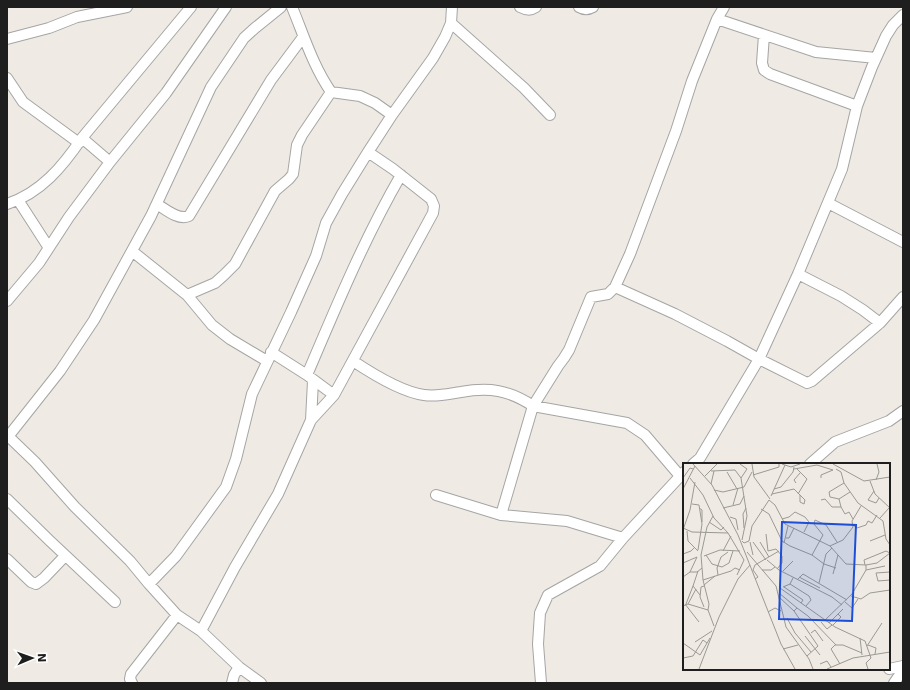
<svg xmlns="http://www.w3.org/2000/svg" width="910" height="690" viewBox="0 0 910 690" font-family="'DejaVu Sans',sans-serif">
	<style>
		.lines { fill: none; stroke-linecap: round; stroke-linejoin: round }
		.minor-casing { stroke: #a5a5a5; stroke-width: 12 }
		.minor { stroke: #fff; stroke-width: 10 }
		.inset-road { fill: none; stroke: #9b9995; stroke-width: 1 }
		.view { fill: #1d4ed8; fill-opacity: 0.15; stroke: #1d4ed8; stroke-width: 2 }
		.inset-edge { fill: none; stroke: #1e1e1e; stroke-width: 2 }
	</style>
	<rect width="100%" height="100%" fill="#efebe4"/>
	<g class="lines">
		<g class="minor-casing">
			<path id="minor" d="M 292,7 C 304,36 313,66 331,92 L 360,96 L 375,103 L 392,115
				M 520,7 C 526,10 530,11 536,7
				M 579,7 C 584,10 588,10 593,7
				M 724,7 L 717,19 L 692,81 L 676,131 L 630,254 L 615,287 L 675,314 L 727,341 L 759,359 L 807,383 L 812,381 L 880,323 L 903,297
				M 717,19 L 816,52 L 876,58
				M 451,23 L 524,88 L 550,115
				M 764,35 L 762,63 L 764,70 L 770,74 L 857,106
				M 7,39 L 49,28 L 77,17 L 127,7
				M 7,78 L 23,102 L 79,143
				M 110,162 L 166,93 L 226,7
				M 18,200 L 49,248
				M 828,203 L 903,242
				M 7,204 C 41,193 63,166 82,138
				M 157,204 C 165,209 179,221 189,216 L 271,80 L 303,37
				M 132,251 L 187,295 L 215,283 L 224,275 L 235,264 L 275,191 L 289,179 L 293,174 L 297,145 L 302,135 L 331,92
				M 798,274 L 841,296 L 863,310 L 880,323
				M 187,295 L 212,325 L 230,339 L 267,361
				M 7,301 L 39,263 L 69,217 L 110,162 L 82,138 L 191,7
				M 271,352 L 307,375 L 334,395
				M 353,361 C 371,373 402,392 424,395 C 437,397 448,394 461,392 C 489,387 509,390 533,406 L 627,423 L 645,435 L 680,476
				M 307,375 C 336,307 364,239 401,175
				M 311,420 L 313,381
				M 8,436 L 35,462 L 75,507 L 130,561 L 149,584 L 177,615 L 201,631 L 239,667 L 261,683
				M 7,438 L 60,371 L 94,320 L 151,216 L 211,87 L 244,38 L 255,28 L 281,7
				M 693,464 L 700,458 L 759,359 L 798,274 L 842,169 L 857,106 L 872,67 L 886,36 L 893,25 L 903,15
				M 810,464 L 835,442 L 889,421 L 903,411
				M 436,495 L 501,515 L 567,521 L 623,538
				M 7,499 L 50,541 L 115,602
				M 501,515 L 533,406 L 558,366 L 564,358 L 569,350 L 591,297 L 608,294 L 615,287
				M 7,559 L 31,582 L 36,584 L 44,578 L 65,556
				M 149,584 L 176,556 L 226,487 L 236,459 L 252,394 L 291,312 L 316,256 L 326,223 L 342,194 L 368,152 L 392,115 L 433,58 L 445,37 L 451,23 L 452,7
				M 201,631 L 235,567 L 278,494 L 311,420 L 334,395 L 433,213 L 434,206 L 431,199 L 393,169 L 368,152
				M 889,669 L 903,666
				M 132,683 L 130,679 L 131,674 L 177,615
				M 232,683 L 234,675 L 239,667
				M 541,683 L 538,644 L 540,613 L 548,595 L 600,566 L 623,538 L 684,472
				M 894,683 L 903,670"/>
		</g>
		<use href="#minor" class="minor"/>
	</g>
	<g transform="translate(683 463)">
		<rect width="207" height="207" fill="#efebe4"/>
		<path class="inset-road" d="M 10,1 L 29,22 L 55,72 L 98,181 L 112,206M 57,1 L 64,6 L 58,15M 69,1 L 71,14 L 87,36M 99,1 L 108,4 L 117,1M 150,1 L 181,18 L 207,14M 111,6 L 134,2 L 150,7M 114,6 L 124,16 L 115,31M 153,6 L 158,9 L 161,20 L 175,40 L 200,58 L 203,76 L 207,82M 28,8 L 52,7 L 58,15 L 64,53 L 59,77M 44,9 L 54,26M 70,12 L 96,4 L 96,1M 22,13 L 34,1M 0,15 L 7,5 L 10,6M 7,15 L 20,32 L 31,55 L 45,70M 138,15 L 138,12 L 150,7M 193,17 L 196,9 L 194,1M 187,18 L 192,31 L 207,45M 113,20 L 111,17 L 117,10M 28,21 L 31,8M 0,26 L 12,3M 91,26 L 98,24 L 110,9 L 111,4M 31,27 L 40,29 L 61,24 L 69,9M 191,28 L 185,37 L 193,40 L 196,35M 167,29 L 156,36 L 158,44 L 162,51 L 166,49 L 170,56M 89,31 L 111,26 L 122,37 L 121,41 L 117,39 L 117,32M 88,33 L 102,2M 156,36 L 147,34 L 146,29 L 161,20M 138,37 L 142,36 L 149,44 L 158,44M 9,41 L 16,42 L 19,61 L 15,87M 50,42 L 55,25M 16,45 L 19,47 L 19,59M 40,45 L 57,41 L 61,33M 78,46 L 86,51 L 99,78 L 107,83 L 129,92 L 140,72 L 131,61 L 132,57 L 143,62 L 154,79M 47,54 L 53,56 L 55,67M 197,55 L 206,45M 99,56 L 106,54 L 112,49 L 122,54 L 126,59 L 121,69M 26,59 L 38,67 L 41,64M 170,62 L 174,65 L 183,62 L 185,58 L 189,60 L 194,52M 0,65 L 9,69 L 45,70 L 61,97 L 54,112M 61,65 L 60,51 L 63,45M 0,67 L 7,47 L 12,19M 4,68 L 5,78 L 15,88M 83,71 L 85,88 L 93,86 L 99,93 L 99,100 L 94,106M 103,75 L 106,75 L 111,65M 59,78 L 61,80 L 66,78 L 69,63 L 86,37 L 92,42 L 102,61 L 147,83 L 163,101 L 183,102 L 194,100 L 207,90 L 203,88 L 181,97 L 182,102M 187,78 L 202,72M 67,79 L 70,92M 70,79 L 83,97M 77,79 L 86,94M 101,80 L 105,63M 147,83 L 160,77 L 170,64 L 169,58 L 178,43M 40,88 L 48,73M 64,89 L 93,123 L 103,164 L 126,196 L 130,206M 0,91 L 8,88 L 11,85M 23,92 L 29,101 L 39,104 L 46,100 L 50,88M 129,92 L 141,101 L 153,105M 21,93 L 37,87 L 57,88M 84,97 L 96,107 L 149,134 L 159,142M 0,100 L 14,94M 79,107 L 88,107 L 92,104M 183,107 L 202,103M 100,108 L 110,98M 7,109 L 14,109 L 19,105M 207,109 L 193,110 L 195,118 L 207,117M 150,111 L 155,92M 35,112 L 34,105 L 38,94 L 45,89M 0,114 L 7,109 L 14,94M 116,114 L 137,125M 72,116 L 75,114 L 70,107 L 72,102 L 96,88M 20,117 L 48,108 L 52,105 L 57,107M 114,117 L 120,111 L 164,137M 136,120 L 143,91 L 149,85M 107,121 L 126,133 L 128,137 L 123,143M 21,122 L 32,113M 10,123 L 15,108M 21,123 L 18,124 L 17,134 L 21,144M 100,124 L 107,121 L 110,115M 101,124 L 120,137 L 118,140M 97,125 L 152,164 L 182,178 L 188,195 L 183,200 L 185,206M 96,130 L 114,145M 168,133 L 178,136 L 187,130 L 207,127M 96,134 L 111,148 L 114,145 L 125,153 L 153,182M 162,139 L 169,145 L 175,136M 2,141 L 16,159M 3,141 L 10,123 L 17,132M 5,141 L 13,126M 0,143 L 5,141 L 25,147 L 31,163M 25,147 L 26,141 L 20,117 L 18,92 L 24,64 L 30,53M 111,148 L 135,183 L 124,193M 85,149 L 92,145 L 98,148M 104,155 L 112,170 L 128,189M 142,157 L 169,131 L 183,107 L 183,102M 138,159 L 144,166 L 149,162M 146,160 L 160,146M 150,162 L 158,154 L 155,151M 128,170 L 132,167 L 140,178M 122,173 L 137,192M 177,175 L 179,192M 12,179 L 29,168M 0,180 L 17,192 L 27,175M 185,182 L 193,185 L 192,191M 184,183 L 199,160M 100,186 L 115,182M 0,195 L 10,193 L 20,177 L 24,180M 137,201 L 144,198 L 148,204M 157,201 L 148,186 L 152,182 L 160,182 L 179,190M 16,206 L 36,154 L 55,116 L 67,102M 144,206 L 170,195 L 207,189"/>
		<path class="view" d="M 99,59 L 173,62 L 169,158 L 96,156 Z"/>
		<rect width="207" height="207" class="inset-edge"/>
	</g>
	<rect width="910" height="690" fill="none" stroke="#1e1e1e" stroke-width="16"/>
	<g transform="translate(32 658) rotate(88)" stroke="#ffffff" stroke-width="3" paint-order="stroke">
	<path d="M0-3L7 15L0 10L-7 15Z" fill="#1e1e1e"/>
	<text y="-6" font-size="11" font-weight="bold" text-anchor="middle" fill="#1e1e1e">N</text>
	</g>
</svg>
